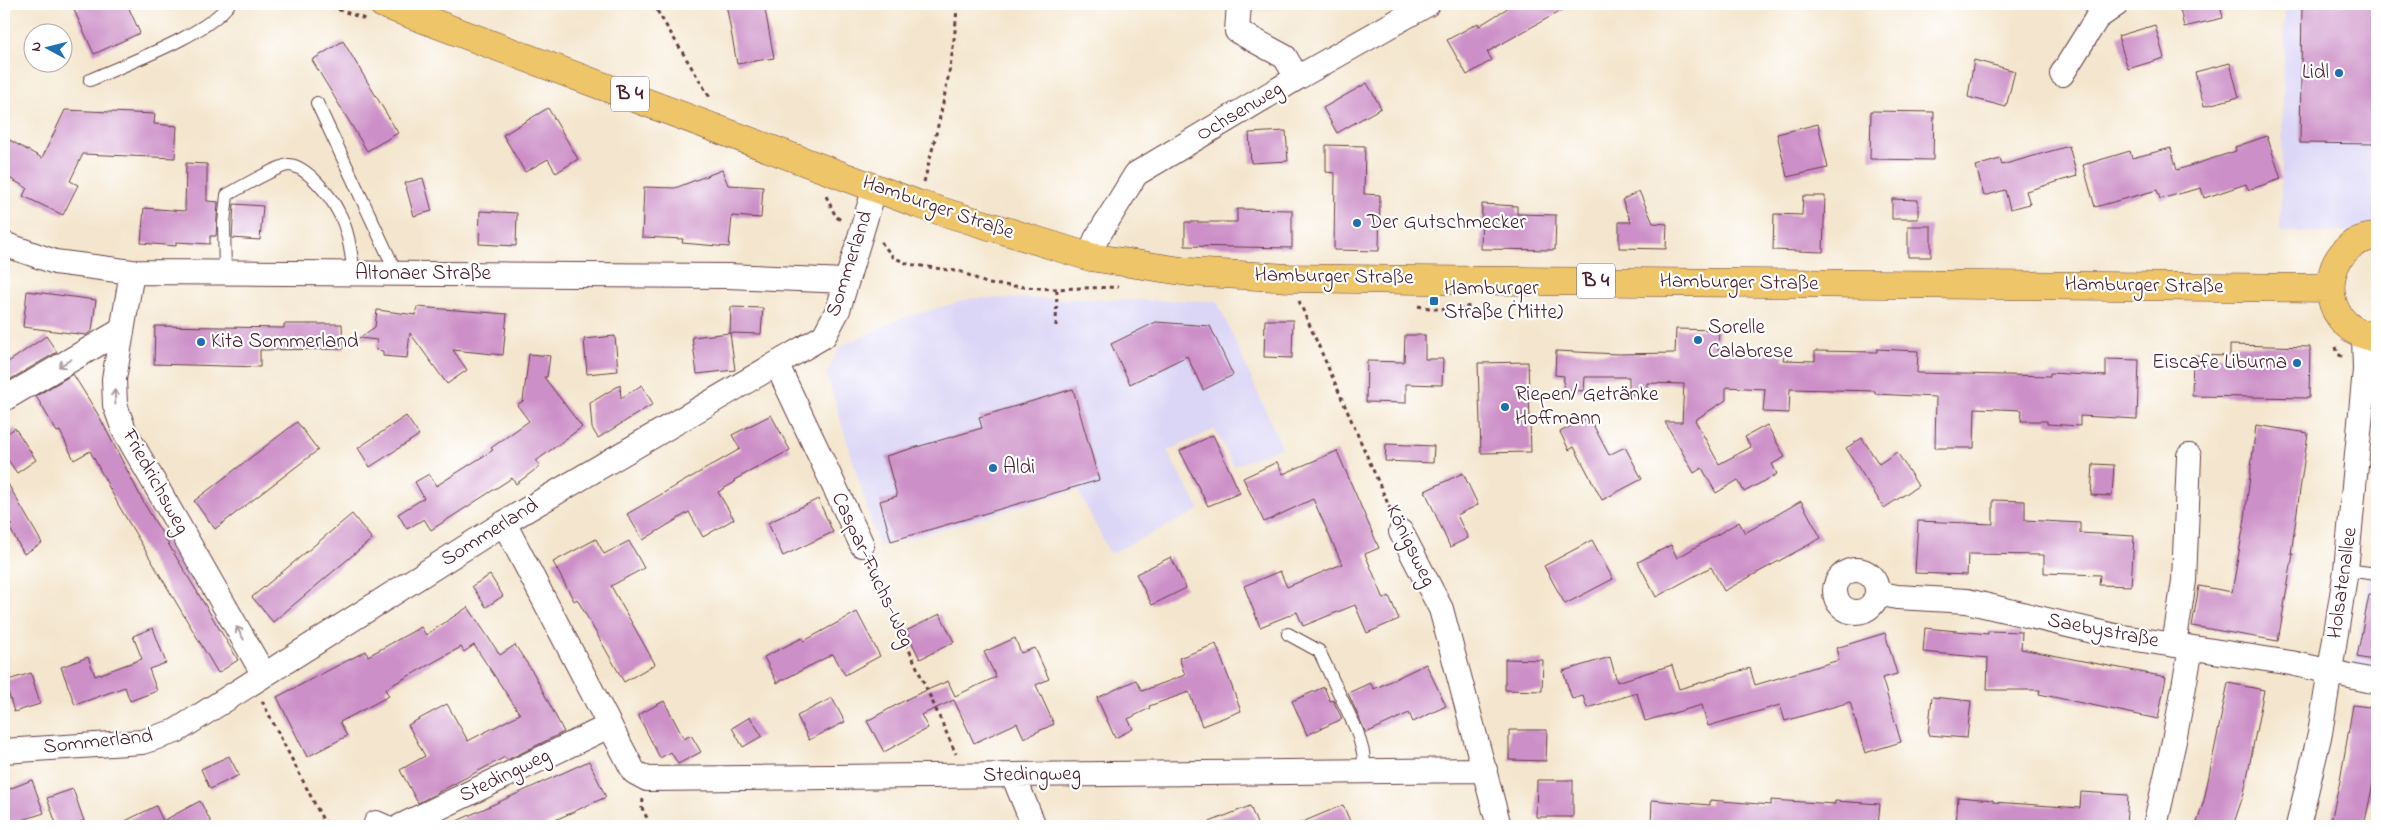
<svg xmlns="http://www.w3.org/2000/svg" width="2381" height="830" viewBox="0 0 2381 830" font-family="'Indie Flower',sans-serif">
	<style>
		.built { fill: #dcd6f6 }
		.building { fill: #cc8fc7 }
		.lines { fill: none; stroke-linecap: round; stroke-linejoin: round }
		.service-casing { stroke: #643d43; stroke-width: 14 }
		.minor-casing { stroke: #643d43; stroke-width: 26 }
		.primary-casing { stroke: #643d43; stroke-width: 29 }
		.path { stroke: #643d43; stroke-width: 3; stroke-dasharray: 4 4; stroke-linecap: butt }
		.service { stroke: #fff; stroke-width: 12 }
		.minor { stroke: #fff; stroke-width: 24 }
		.primary { stroke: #eec569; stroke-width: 28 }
		.oneway { stroke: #ae9aa0 }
		.poi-dot { fill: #1f6fb2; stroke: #fff; stroke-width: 2 }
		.labels { text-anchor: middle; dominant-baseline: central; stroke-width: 4.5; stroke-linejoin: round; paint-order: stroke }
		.shield { fill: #fff; stroke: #80626b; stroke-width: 1 }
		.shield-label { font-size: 20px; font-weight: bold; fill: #4a1f2b }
		.poi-label { font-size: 21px; fill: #4a1f2b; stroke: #fff; text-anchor: start }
		.street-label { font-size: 21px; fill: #4a1f2b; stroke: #fff }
	</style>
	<rect width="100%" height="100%" fill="#fff"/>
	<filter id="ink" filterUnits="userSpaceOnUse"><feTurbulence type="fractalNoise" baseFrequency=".02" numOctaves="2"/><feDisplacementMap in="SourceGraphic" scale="10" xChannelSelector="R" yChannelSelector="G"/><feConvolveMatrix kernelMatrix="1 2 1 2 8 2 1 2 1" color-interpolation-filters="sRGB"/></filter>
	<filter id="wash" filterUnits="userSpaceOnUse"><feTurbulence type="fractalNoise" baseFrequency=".0096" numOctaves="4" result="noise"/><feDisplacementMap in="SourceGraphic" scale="20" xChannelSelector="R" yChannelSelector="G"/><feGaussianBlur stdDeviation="1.12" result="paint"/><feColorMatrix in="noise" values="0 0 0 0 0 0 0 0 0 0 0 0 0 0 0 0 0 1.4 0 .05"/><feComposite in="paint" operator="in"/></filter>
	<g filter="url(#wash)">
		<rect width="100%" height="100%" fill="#f4e6ce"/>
		<path class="built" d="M 2285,4 L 2377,4 L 2377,232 L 2280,232 Z
			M 972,298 L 1217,301 L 1282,447 L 1234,466 L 1215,429 L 1167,451 L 1200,510 L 1110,554 L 1078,490 L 879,547 L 827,375 L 839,347 L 902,318 Z
			M 2377,511 L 2377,671 L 2354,667 L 2373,559 Z"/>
		<g id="blocks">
			<path class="building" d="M 87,4 L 127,4 L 140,33 L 94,54 L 74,10 Z
				M 726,4 L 764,4 L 774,58 L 737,64 Z
				M 1514,4 L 1573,4 L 1487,52 L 1492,60 L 1467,75 L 1447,40 L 1478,23 L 1479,26 Z
				M 2179,4 L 2220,4 L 2223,18 L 2184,27 Z
				M 2302,4 L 2377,4 L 2377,144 L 2300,143 Z
				M 2155,25 L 2164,58 L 2128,69 L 2118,36 Z
				M 343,41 L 398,133 L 367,151 L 312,60 Z
				M 1974,60 L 2015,71 L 2006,107 L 1968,97 Z
				M 2230,63 L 2239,97 L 2204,106 L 2195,72 Z
				M 1367,83 L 1381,108 L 1337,133 L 1323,108 Z
				M 548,108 L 578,159 L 556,173 L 548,159 L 525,172 L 503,135 Z
				M 65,110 L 155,114 L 154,124 L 177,126 L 175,158 L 83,154 L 70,181 L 78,185 L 63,215 L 23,196 L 27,188 L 4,175 L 4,137 L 42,158 Z
				M 1871,111 L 1934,112 L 1933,160 L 1870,159 Z
				M 1818,124 L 1828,168 L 1787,177 L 1777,134 Z
				M 1286,131 L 1288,161 L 1251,163 L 1249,133 Z
				M 2267,136 L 2281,179 L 2248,190 L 2246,184 L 2204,198 L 2201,188 L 2160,199 L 2157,190 L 2095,207 L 2083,165 L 2130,151 L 2132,158 L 2171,148 L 2177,170 L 2236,151 L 2235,147 Z
				M 1326,145 L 1365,146 L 1364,194 L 1380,195 L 1379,251 L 1334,250 L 1335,173 L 1326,172 Z
				M 2069,146 L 2077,176 L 2026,191 L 2030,204 L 2010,209 L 2005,190 L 1984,196 L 1976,166 L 2000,159 L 2002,165 Z
				M 186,163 L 207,164 L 207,201 L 218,202 L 216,236 L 210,236 L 210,244 L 176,242 L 176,246 L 141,243 L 144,208 L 185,211 Z
				M 722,170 L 728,185 L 763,187 L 761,218 L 732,216 L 729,247 L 682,243 L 683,239 L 642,237 L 644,187 L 675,188 Z
				M 423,178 L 432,211 L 414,216 L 405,183 Z
				M 1639,191 L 1653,223 L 1667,224 L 1666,249 L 1619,248 L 1619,222 L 1631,222 L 1622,200 Z
				M 1803,196 L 1825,196 L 1823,252 L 1773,250 L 1774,214 L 1802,215 Z
				M 1892,199 L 1918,200 L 1918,219 L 1892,219 Z
				M 234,204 L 263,206 L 260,240 L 232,238 Z
				M 1482,204 L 1517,206 L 1517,214 L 1556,215 L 1555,250 L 1481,249 Z
				M 1237,209 L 1292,210 L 1292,248 L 1185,246 L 1185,222 L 1237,222 Z
				M 480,211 L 517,213 L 516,246 L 479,244 Z
				M 1908,226 L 1931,226 L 1931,257 L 1908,257 Z
				M 27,291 L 96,300 L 92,331 L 86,335 L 23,327 Z
				M 417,307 L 507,314 L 503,355 L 453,350 L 467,370 L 447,384 L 410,333 L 407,358 L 383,356 L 383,351 L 376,350 L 377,340 L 359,338 L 375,327 L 377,310 L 416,315 Z
				M 731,307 L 763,308 L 761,334 L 730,333 Z
				M 1265,320 L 1293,320 L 1292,358 L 1264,357 Z
				M 1156,322 L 1210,326 L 1233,375 L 1203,390 L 1187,356 L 1130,384 L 1111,344 Z
				M 284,324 L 342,324 L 343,349 L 260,350 L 260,367 L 154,364 L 155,326 L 284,328 Z
				M 1676,329 L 1719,330 L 1718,350 L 1784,354 L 1783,360 L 1815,361 L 1815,351 L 1877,352 L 1877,349 L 1918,351 L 1917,373 L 2050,376 L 2050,373 L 2106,376 L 2106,359 L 2139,360 L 2137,419 L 2080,416 L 2080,426 L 2047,424 L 2047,421 L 2021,421 L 2022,410 L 1975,408 L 1974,448 L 1935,448 L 1936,397 L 1875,394 L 1875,391 L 1790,389 L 1789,413 L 1763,412 L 1765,389 L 1726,387 L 1726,400 L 1695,420 L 1719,464 L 1751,447 L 1745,437 L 1767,425 L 1785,457 L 1772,464 L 1777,474 L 1744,492 L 1738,480 L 1716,493 L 1702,468 L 1694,473 L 1665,422 L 1682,422 L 1684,384 L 1647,383 L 1647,394 L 1629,394 L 1629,377 L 1585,377 L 1584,391 L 1563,390 L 1564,376 L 1555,375 L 1556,351 L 1618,354 L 1675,353 Z
				M 730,333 L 735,370 L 697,374 L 692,337 Z
				M 1405,335 L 1425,335 L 1425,359 L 1443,359 L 1442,385 L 1406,384 L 1406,403 L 1366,402 L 1367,361 L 1404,362 Z
				M 46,336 L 57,352 L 4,383 L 4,365 Z
				M 615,336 L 618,371 L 587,374 L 584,339 Z
				M 2230,345 L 2310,347 L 2309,398 L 2192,396 L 2193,355 L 2230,356 Z
				M 529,354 L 550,356 L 547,377 L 544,377 L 582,427 L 536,461 L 540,466 L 516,484 L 512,478 L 431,530 L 424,519 L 407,529 L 398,514 L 424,498 L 415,482 L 429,474 L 436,486 L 493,450 L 491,448 L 529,421 L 517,405 L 523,401 Z
				M 1528,362 L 1531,452 L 1481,453 L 1478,363 Z
				M 73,374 L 99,416 L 145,505 L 238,660 L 218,673 L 119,506 L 90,451 L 74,460 L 60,431 L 57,432 L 36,396 Z
				M 620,385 L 621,398 L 642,385 L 653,404 L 598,438 L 592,428 L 590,403 Z
				M 1073,389 L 1099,480 L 891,541 L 880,501 L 897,496 L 886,456 L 982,428 L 979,417 Z
				M 771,415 L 790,450 L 734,480 L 735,482 L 718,492 L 734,519 L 703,537 L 689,512 L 643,540 L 627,514 L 740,449 L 732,435 Z
				M 406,416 L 419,435 L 370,467 L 358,448 Z
				M 1589,417 L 1609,455 L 1625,447 L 1642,479 L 1602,500 L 1574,447 L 1569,450 L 1560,432 Z
				M 297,422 L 318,450 L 215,529 L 194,501 Z
				M 2256,425 L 2308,433 L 2291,554 L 2293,554 L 2278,641 L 2192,626 L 2199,586 L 2232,592 L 2245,518 Z
				M 15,428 L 36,460 L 17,473 L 4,454 L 4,436 Z
				M 1213,435 L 1240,493 L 1208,506 L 1180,451 Z
				M 1862,438 L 1879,464 L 1897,452 L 1918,486 L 1884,508 L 1846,448 Z
				M 1386,444 L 1434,446 L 1433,463 L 1385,461 Z
				M 1337,451 L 1379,548 L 1365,554 L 1384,599 L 1389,596 L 1399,619 L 1367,633 L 1355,605 L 1303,626 L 1297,612 L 1260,627 L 1244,586 L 1280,571 L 1287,587 L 1342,564 L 1313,499 L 1264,522 L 1243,478 L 1277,462 L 1283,474 Z
				M 2093,464 L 2114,465 L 2112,496 L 2091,495 Z
				M 1463,473 L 1478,505 L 1457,515 L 1468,538 L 1450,547 L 1425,491 Z
				M 4,477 L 42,543 L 24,554 L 9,527 L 12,525 L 4,511 Z
				M 818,499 L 833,532 L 783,556 L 768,523 Z
				M 1993,500 L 2025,501 L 2025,520 L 2080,523 L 2080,533 L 2134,536 L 2131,586 L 2099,585 L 2100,575 L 2044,573 L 2044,555 L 1968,554 L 1967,575 L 1915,573 L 1918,521 L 1993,524 Z
				M 1801,501 L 1821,538 L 1724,591 L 1711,567 L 1656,597 L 1638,562 L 1671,545 L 1677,558 L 1739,522 L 1745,533 Z
				M 352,514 L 372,539 L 273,622 L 252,597 Z
				M 596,539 L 604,554 L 629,541 L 644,568 L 611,586 L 655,664 L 624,682 L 577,599 L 574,601 L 553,562 Z
				M 1592,540 L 1613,579 L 1565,604 L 1544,566 Z
				M 1171,557 L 1186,588 L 1152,605 L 1136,574 Z
				M 490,575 L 503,596 L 486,607 L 472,586 Z
				M 2369,595 L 2377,596 L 2377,661 L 2357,657 Z
				M 468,607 L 500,655 L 515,645 L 534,674 L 564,732 L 507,760 L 505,757 L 418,803 L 400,770 L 425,756 L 408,725 L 447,704 L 468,741 L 520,714 L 474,645 L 464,652 L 461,647 L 385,689 L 389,696 L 340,722 L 347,736 L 307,757 L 277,697 L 366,651 L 368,656 L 421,627 L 426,635 Z
				M 857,612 L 880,656 L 845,675 L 833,654 L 777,683 L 764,657 L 802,638 L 804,641 Z
				M 940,614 L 954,642 L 920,659 L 906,631 Z
				M 153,628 L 166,663 L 149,669 L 157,691 L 130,701 L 125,687 L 75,705 L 61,667 L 88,657 L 95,676 L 142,659 L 133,636 Z
				M 1925,628 L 1988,634 L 1988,631 L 2022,632 L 2021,649 L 2166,677 L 2158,719 L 2039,694 L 2040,690 L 1987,690 L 1988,658 L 1923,652 Z
				M 1885,633 L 1897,674 L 1882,678 L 1901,742 L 1865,753 L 1850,702 L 1785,721 L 1780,705 L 1708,726 L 1702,705 L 1645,721 L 1637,693 L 1587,708 L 1583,696 L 1572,699 L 1563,671 L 1610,657 L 1617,682 L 1672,665 L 1679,689 L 1750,668 L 1755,685 L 1839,660 L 1836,648 Z
				M 1015,638 L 1021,653 L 1035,648 L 1049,679 L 1036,685 L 1054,724 L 1024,738 L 1017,723 L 974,743 L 954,700 L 921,715 L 928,728 L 884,752 L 867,721 L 911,697 L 948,681 L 955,696 L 996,677 L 984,652 Z
				M 1216,644 L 1241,711 L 1202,726 L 1189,692 L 1149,706 L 1150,708 L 1128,719 L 1133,729 L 1115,738 L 1097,698 L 1136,680 L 1142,691 L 1185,675 L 1179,658 Z
				M 1505,659 L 1543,660 L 1542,691 L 1505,690 Z
				M 1426,664 L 1446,706 L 1413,722 L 1409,713 L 1366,733 L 1348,693 L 1370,683 L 1374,689 Z
				M 31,673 L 40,704 L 14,712 L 5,681 Z
				M 2228,683 L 2264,690 L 2244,793 L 2233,826 L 2196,826 L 2204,800 Z
				M 1324,687 L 1330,701 L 1333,700 L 1342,719 L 1307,735 L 1292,701 Z
				M 1932,697 L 1971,701 L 1967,738 L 1928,735 Z
				M 832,698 L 845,722 L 809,740 L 797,716 Z
				M 664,701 L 684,739 L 691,735 L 701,752 L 678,764 L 671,752 L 660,758 L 638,715 Z
				M 2353,705 L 2377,708 L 2377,765 L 2364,826 L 2330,826 L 2340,781 Z
				M 750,717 L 762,736 L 743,747 L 732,728 Z
				M 1509,730 L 1547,730 L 1546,761 L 1509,760 Z
				M 229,756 L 239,775 L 210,789 L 201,769 Z
				M 589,761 L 606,797 L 542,826 L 446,826 Z
				M 32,780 L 44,813 L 4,826 L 4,791 Z
				M 1537,780 L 1573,780 L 1573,817 L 1536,817 Z
				M 73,789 L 84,821 L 67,826 L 57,826 L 47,798 Z
				M 2081,792 L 2128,795 L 2126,826 L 1956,826 L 1958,797 L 1993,800 L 1993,802 L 2080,808 Z
				M 1652,800 L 1710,805 L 1710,800 L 1771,805 L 1771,800 L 1835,804 L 1835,801 L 1880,804 L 1878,826 L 1651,826 Z
				M 200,801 L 213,826 L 115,826 L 156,806 L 163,821 Z
				M 1343,805 L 1352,826 L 1293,826 Z
				M 1250,806 L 1258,826 L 1203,826 L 1202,825 Z"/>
		</g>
	</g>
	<g filter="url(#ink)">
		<use href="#blocks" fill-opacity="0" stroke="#643d43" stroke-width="1"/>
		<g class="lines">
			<g class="service-casing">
				<path id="service" d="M 90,80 C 127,63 207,35 229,4
					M 317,103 L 397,274
					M 225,273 L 224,223 L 227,195 C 238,189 279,165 289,165 C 307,166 331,197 338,211 C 349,230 351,254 354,274
					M 2346,570 L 2377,574
					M 1288,634 L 1319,651 L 1357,731 L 1363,752 L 1365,771"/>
			</g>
			<g class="minor-casing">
				<path id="minor" d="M 1239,4 L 1237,31 L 1285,57 L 1297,78
					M 2062,74 L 2097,18 L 2117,4
					M 4,244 L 55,262 L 132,272 L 727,276 L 846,281
					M 1090,257 L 1096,239 L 1136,174 L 1297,78 L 1428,4
					M 132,272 L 114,379 L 115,405 L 124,430 L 264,675
					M 777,365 L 862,545
					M 4,399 L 122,330
					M 504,523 L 634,772 L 647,779 L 1485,770
					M 1401,532 L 1441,609 L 1499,826
					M1835 591a21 21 0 1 1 42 0a21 21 0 1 1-42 0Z
					M 1877,593 L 1897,597 L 1967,601 L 2110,635 L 2291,663 L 2377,682
					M 2174,645 L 2184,581 L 2189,456
					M 4,751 L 142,742 L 176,731 L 504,523 L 824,336 L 838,310 L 875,187
					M 1013,775 L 1034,826
					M 376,823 L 383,826
					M 401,826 L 609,726
					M 2155,826 L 2174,741 L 2191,648
					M 2298,826 L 2320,733 L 2346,570 L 2365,370 L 2364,336"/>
			</g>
			<g class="primary-casing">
				<path id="primary" d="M 383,4 L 918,204 L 1090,257 L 1188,272 L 1289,278 L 1418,280 L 2330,288
					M 2377,237 C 2323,237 2308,327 2377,338"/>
			</g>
			<path class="path" d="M 323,4 L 365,19
				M 653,4 L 709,96 L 708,100
				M 924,182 C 938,128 955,59 957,4
				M 826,196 L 836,217 L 843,221
				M 881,242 L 893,257 L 908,264 L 962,272 L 988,284 L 1051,289 L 1118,287
				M 1299,301 L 1392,513
				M 1418,306 C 1436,310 1452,311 1470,306
				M 1056,326 L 1057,289
				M 2336,347 L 2338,354 L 2343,357
				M 870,563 L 956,754
				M 262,701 L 323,820 L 332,826
				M 643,799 L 642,808 L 651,826"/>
			<use href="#service" class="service"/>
			<use href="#minor" class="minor"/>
			<use href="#primary" class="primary"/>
		</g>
		<defs><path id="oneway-shaft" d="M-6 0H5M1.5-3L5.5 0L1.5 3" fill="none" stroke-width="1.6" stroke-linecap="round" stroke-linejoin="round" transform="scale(1.25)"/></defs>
		<g class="oneway">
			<use href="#oneway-shaft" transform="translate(65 363) rotate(150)"/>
			<use href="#oneway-shaft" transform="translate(115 397) rotate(-93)"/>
			<use href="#oneway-shaft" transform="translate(240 633) rotate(-120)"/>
		</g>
	</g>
	<g class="poi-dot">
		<circle cx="2339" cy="73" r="5"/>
		<circle cx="1357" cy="223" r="5"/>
		<rect x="1429" y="296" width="10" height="10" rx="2.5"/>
		<circle cx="1698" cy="340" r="5"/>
		<circle cx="201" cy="342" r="5"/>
		<circle cx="2297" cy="363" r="5"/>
		<circle cx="1505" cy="407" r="5"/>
		<circle cx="993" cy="468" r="5"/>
	</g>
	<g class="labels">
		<g class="shield">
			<rect x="611" y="76.5" width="38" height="35" rx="4"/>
			<rect x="1577" y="263.5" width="38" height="35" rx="4"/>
		</g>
		<g class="shield-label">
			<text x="630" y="94">B 4</text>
			<text x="1596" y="281">B 4</text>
		</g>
		<g class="poi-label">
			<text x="2329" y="73" text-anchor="end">Lidl</text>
			<text x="1367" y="223">Der Gutschmecker</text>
			<text x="1444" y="289">Hamburger<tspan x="1444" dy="24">Straße (Mitte)</tspan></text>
			<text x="1708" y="328">Sorelle<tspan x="1708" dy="24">Calabrese</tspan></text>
			<text x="211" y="342">Kita Sommerland</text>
			<text x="2287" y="363" text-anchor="end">Eiscafe Liburna</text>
			<text x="1515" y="395">Riepen/ Getränke<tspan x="1515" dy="24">Hoffmann</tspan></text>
			<text x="1003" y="468">Aldi</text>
		</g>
		<g class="street-label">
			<text transform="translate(1240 112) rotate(-31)">Ochsenweg</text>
			<text transform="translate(938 208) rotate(19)">Hamburger Straße</text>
			<text transform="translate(850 264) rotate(-72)">Sommerland</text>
			<text x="423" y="274">Altonaer Straße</text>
			<text transform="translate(1334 277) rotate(1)">Hamburger Straße</text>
			<text transform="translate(1739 283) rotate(1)">Hamburger Straße</text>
			<text transform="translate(2144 286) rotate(1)">Hamburger Straße</text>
			<text transform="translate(155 482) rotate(61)">Friedrichsweg</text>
			<text transform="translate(490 533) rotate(-32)">Sommerland</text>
			<text transform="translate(1410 546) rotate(64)">Königsweg</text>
			<text transform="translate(872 570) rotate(65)">Caspar-Fuchs-Weg</text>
			<text transform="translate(2343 583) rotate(-82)">Holsatenallee</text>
			<text transform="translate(2103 631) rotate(11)">Saebystraße</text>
			<text transform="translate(98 742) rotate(-6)">Sommerland</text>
			<text transform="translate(1032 775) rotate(-1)">Stedingweg</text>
			<text transform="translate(505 776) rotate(-26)">Stedingweg</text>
		</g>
	</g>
	<rect width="2381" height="830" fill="none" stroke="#fff" stroke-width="20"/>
	<g transform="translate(48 48) rotate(277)"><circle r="24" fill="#ffffff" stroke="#b7a5aa"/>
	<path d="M0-4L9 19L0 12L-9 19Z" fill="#1f6fb2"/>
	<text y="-8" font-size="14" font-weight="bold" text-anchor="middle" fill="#4a1f2b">N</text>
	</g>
</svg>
